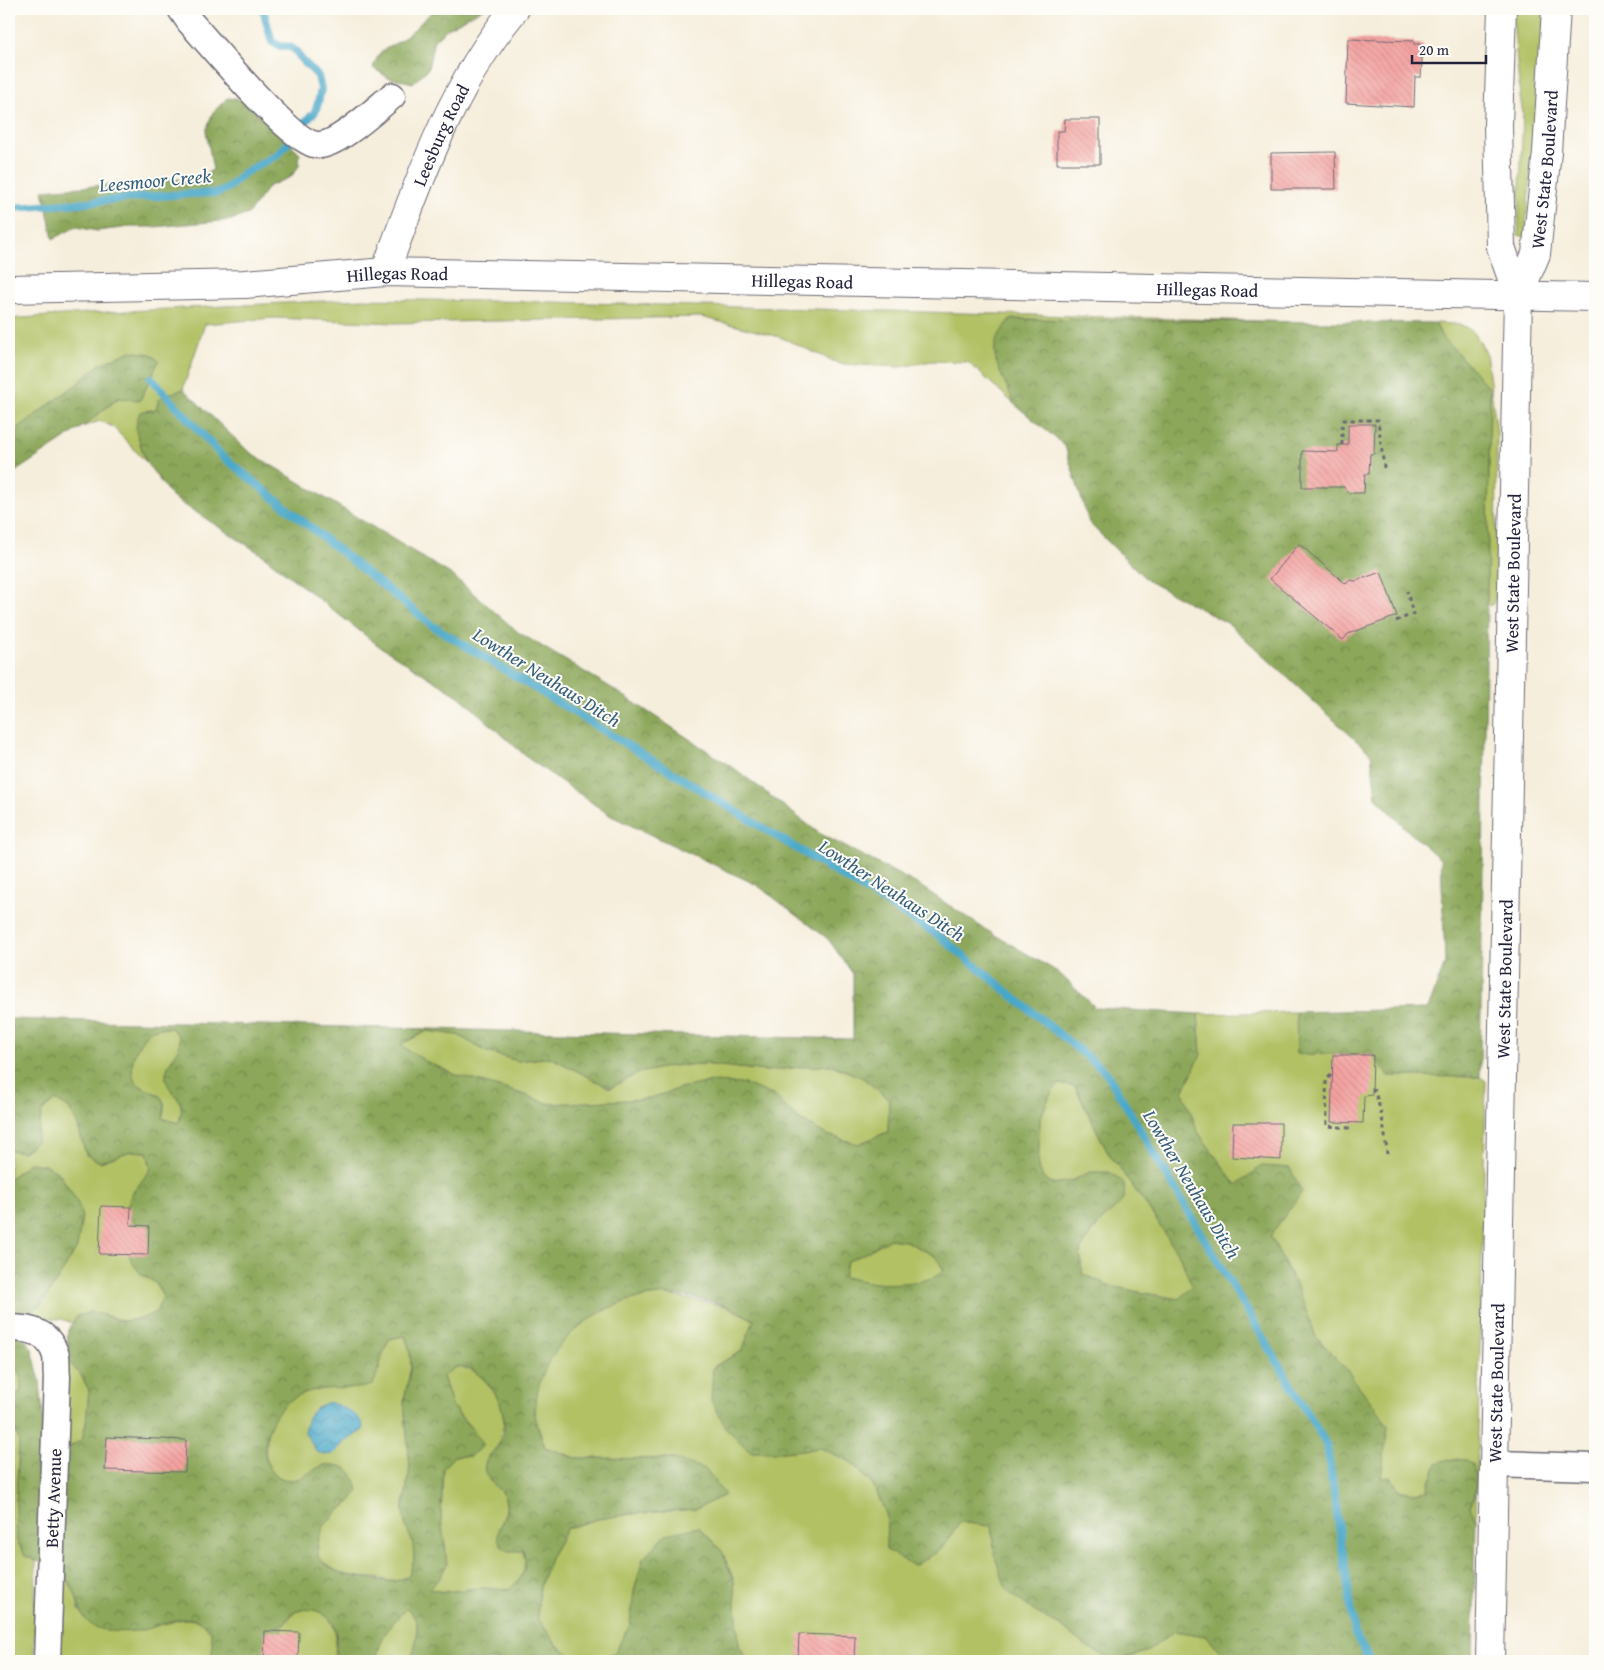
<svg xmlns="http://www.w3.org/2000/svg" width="1604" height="1670" viewBox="0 0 1604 1670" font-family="'Gentium Book Plus',serif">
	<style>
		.green { fill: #b1c164; stroke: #6a7250 }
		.forest { fill: url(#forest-crowns); stroke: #57644a; fill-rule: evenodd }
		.water { fill: url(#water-waves); stroke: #366482 }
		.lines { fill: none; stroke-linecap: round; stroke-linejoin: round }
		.stream { stroke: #49a7c8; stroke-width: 8 }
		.building { fill: url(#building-back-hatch) }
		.minor-casing { stroke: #6c6973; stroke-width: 29 }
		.major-casing { stroke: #6c6973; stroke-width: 30 }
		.path { stroke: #6c6973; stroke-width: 3; stroke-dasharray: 4 4; stroke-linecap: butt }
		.minor { stroke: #fff; stroke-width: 26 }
		.major { stroke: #fff; stroke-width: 28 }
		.labels { text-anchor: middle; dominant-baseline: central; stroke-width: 4; stroke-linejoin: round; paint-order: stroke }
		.street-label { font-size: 18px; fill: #22223b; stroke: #fdfcf7 }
		.water-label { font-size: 19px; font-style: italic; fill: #345e7a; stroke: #fdfcf7 }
	</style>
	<defs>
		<pattern id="forest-crowns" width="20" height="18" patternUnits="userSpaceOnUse" patternTransform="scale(1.25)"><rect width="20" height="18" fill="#8ca75a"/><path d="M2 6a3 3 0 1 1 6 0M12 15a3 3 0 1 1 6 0" fill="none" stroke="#72884c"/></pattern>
		<pattern id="water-waves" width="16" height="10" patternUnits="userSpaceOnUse" patternTransform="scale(1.25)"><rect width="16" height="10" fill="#49a7c8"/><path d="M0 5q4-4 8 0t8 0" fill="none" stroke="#3c88a4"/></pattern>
		<pattern id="building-back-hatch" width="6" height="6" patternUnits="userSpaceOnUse" patternTransform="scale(1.25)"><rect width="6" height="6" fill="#f4a2a0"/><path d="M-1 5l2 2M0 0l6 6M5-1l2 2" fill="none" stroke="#d18b8b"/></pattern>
	</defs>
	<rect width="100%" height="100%" fill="#fdfcf7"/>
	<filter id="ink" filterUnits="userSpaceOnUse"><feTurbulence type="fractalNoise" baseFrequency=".02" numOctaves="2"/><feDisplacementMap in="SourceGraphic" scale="10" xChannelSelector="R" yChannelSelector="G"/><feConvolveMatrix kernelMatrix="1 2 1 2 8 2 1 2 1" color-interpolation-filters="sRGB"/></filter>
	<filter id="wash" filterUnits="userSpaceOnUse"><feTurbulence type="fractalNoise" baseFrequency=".0096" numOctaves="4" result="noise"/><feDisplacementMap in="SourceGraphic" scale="20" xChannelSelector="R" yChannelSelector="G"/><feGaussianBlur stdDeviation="1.12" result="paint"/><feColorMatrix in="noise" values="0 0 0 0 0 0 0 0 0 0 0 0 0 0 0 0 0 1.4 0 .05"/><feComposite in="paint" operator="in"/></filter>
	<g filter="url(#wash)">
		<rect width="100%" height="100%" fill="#f6eedc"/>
		<path class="green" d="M 1512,9 L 1546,9 L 1525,237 L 1518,235 L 1523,113 L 1520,97 Z
			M 362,299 L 550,302 L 1297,322 L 1010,319 L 1011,393 L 1013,403 L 968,362 L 932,361 L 900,367 L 840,364 L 780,337 L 701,317 L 395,323 L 274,318 L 205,324 L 183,389 L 159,400 L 156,409 L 140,413 C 133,430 141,445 146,462 L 113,427 L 100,421 L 82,427 L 119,398 L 140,400 L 154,372 L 100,364 L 77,384 L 9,435 L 9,367 L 16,353 L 9,334 L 9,319 L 89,313 Z
			M 1435,323 L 1454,324 L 1467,327 L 1476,335 L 1486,353 L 1497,433 L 1496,597 L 1492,605 L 1487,605 L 1490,389 L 1441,335 Z
			M 1296,1012 L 1298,1054 L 1373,1055 L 1388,1076 L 1480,1077 L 1486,1081 L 1476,1520 L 1470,1506 L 1476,1495 L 1437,1464 L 1427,1491 L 1413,1493 L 1398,1490 L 1395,1483 L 1381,1478 L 1347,1370 L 1316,1337 L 1297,1287 L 1270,1235 L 1262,1166 L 1236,1185 L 1198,1132 L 1183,1092 L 1201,1054 L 1198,1014 Z
			M 171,1028 C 193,1044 167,1057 167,1073 C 166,1095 190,1098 178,1123 L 162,1118 C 163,1114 165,1107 164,1103 C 161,1090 140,1091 134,1079 C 127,1064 139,1035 155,1029 C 159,1028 166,1028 171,1028 Z
			M 427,1031 L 458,1035 L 487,1052 L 518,1061 L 550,1057 L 610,1088 L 639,1073 L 671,1066 L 703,1064 L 767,1071 L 800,1067 L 832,1065 L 863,1078 L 889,1099 L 888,1132 L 858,1144 L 827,1135 L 798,1119 L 775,1096 L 744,1084 L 712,1082 L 680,1088 L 649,1099 L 550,1104 L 519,1093 L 456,1075 L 427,1062 L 399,1045 Z
			M 1060,1084 L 1075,1087 L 1107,1151 L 1145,1203 L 1180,1257 L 1193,1286 L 1180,1299 L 1143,1293 L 1111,1286 L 1082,1274 L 1080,1250 L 1100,1222 L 1120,1203 L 1090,1172 L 1072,1181 L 1052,1184 L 1044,1179 L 1038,1170 L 1040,1119 L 1051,1093 Z
			M 55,1100 L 69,1108 L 77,1123 L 86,1155 L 100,1162 L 131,1151 L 147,1152 L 151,1169 L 131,1195 L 141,1274 L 156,1283 L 163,1297 L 156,1312 L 141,1319 L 124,1321 L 92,1312 L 77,1316 L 72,1323 L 61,1319 L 9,1316 L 9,1311 L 14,1313 L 77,1201 L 59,1173 L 29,1163 L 9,1179 L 9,1150 L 23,1152 L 36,1142 L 42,1111 Z
			M 890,1239 L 906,1241 L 935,1256 L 944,1270 C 935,1284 890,1285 874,1283 C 864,1282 854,1279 844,1277 L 847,1261 C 863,1256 875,1246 890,1239 Z
			M 661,1294 L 726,1306 L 754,1320 L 742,1351 L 713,1367 L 782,1452 L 821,1448 L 851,1462 L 874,1487 L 887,1516 L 886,1550 L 942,1549 L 960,1522 L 991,1526 L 996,1560 L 1034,1611 L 1062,1627 L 1088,1648 L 1116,1661 L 749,1661 L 739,1646 L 734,1581 L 722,1551 L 643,1559 L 634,1592 L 630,1625 L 614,1654 L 591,1661 L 579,1661 L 556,1644 L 537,1618 L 540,1586 L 551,1556 L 567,1528 L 598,1519 L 631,1514 L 695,1509 L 725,1495 L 674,1459 L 576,1458 L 545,1447 L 535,1416 L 538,1383 L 552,1354 L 574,1330 L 600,1311 L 629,1300 Z
			M 405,1335 L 410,1351 L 411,1367 L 404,1401 L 410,1467 L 403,1511 L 406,1527 L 413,1543 L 414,1559 L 409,1576 C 404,1577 399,1581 394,1581 C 388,1582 381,1578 375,1578 C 349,1578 337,1574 317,1557 C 318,1528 325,1520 348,1504 L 326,1464 C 318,1468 303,1479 295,1480 C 255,1484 262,1427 280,1407 C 287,1400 301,1393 310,1391 C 315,1390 320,1390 325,1389 C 344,1384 362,1376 379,1370 L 382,1354 L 389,1339 Z
			M 67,1346 L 70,1363 L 81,1375 L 89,1390 L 86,1423 L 82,1440 L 67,1448 Z
			M 9,1362 L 21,1375 L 21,1392 L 9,1398 Z
			M 456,1367 L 471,1369 L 484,1379 L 494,1392 L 502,1406 L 504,1423 L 499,1444 L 488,1457 L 489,1480 C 510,1499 510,1505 498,1530 L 523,1551 L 525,1561 L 522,1577 L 510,1589 L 478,1588 L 444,1592 L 428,1589 L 440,1578 L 446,1548 L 442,1532 L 441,1517 L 443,1468 L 454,1456 L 470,1456 L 474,1431 L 453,1407 L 442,1376 Z
			M 9,1417 L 19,1439 L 16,1505 L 25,1556 L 36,1561 L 34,1661 L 9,1661 Z
			M 57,1571 C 71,1583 76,1591 79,1610 L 152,1627 L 183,1619 L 198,1620 L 211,1631 L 213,1648 L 210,1661 L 55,1661 Z
			M 308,1608 C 313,1610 319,1611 323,1614 C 340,1624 336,1645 334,1661 L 265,1661 L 272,1657 L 283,1626 L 293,1613 Z
			M 407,1608 L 417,1620 L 417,1638 L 411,1661 L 377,1661 C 378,1638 391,1624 407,1608 Z
			M 1174,1631 L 1206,1636 L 1229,1661 L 1119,1661 L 1148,1651 Z"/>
		<path class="forest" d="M 435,9 L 483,9 L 449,27 L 434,40 L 428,69 L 413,83 L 387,77 L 373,68 C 380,45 391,49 406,36 C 416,28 425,18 435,9 Z
			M 227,98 L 238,99 L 247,104 L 300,153 L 299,166 L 291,177 L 269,186 L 248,214 L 231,220 L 154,227 L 130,227 L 97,231 L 76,227 L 53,239 L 43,190 L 183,179 L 201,176 L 213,170 L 206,131 L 213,112 Z
			M 1010,319 L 1435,323 L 1441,335 L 1490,389 L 1480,1077 L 1388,1076 L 1373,1055 L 1297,1054 L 1296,1012 L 1428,1009 L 1445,963 L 1441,860 L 1407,830 L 1376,797 L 1371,754 L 1229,624 L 1148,581 L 1089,523 L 1065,446 L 1013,403 C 1008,382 988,361 997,339 C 1000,332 1006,326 1010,319 Z
			M 131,351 L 151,354 L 159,361 L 140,400 L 118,398 L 82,427 L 9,476 L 9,435 L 77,384 L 100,364 Z
			M 183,389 L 248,451 L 452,575 L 518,632 L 615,690 L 738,771 L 819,833 L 917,884 L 983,928 L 1058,972 L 1096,1008 L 1198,1014 L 1201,1054 L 1183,1092 L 1198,1132 L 1236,1185 L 1262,1166 L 1290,1168 L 1302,1192 L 1270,1236 L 1297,1287 L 1316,1337 L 1347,1370 L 1388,1425 L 1381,1478 L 1391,1477 L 1398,1490 L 1413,1493 L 1427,1491 L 1437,1464 C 1450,1459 1462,1456 1473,1465 C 1477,1482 1478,1491 1470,1506 L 1476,1520 L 1473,1661 L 1229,1661 L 1206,1636 L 1174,1631 L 1148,1651 L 1116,1661 L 1088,1648 L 1062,1627 L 1034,1611 L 1007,1591 L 996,1560 L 991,1526 L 960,1522 L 942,1549 L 914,1566 L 886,1550 L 887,1516 L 874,1486 L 851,1462 L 821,1448 L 782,1452 L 750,1452 L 727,1429 L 711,1400 L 713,1367 L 742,1351 L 754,1320 C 745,1315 736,1310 727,1306 C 714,1301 673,1293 660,1295 C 597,1299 535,1348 535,1414 C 535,1424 542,1437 545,1447 L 576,1458 L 674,1459 L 706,1469 L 725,1495 L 695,1509 L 631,1514 L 598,1519 L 567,1528 L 551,1556 L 540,1586 L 537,1617 L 556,1644 L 579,1661 L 411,1661 L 417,1638 L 417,1620 L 407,1608 C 391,1624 378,1638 377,1661 L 334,1661 C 335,1651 339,1636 334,1626 C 328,1611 304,1603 292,1615 C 280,1625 277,1643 272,1657 L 265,1661 L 210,1661 L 213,1648 L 211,1631 C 207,1628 204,1624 199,1621 C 183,1612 153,1630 136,1631 C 126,1632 114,1632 105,1630 C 74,1623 83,1601 68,1581 C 57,1567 40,1563 25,1556 L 17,1541 L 16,1505 L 19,1439 L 9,1417 L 9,1398 L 21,1392 L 21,1375 L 9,1362 L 9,1336 L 22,1336 L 32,1349 L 40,1381 L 44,1429 L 67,1448 L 82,1440 L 86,1423 L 89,1390 L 81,1375 L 70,1363 L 67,1346 L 68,1330 L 77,1316 L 92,1312 L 124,1321 L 141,1319 L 156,1312 L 163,1297 L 156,1283 L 141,1274 L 131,1261 L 127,1245 L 126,1212 L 131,1195 L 151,1169 L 147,1152 L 131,1151 L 100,1162 L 86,1154 L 77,1123 L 69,1108 L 55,1100 L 42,1111 L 36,1142 L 23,1152 L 9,1150 L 9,1019 L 853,1039 L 853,974 L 828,939 L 757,885 L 611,816 L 529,759 L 460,697 L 379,646 L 261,554 L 172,497 L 146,462 L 136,431 L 137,420 L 140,412 L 156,409 L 159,400 L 166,393 L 173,393 ZM 171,1028 C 192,1043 169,1057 166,1073 C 163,1094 192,1096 178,1123 L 162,1118 C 163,1114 165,1107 164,1103 C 161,1090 140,1092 134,1079 C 127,1064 139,1035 155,1029 C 159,1028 166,1028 171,1028 ZM 427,1031 L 458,1035 L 487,1052 L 518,1061 L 550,1057 L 610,1088 L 639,1073 L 671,1066 L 703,1064 L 767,1071 L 800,1067 L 832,1065 L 863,1078 L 889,1099 L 888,1132 L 858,1144 L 827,1135 L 798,1119 L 775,1096 L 744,1084 L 712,1082 L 680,1088 L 649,1099 L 550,1104 L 519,1093 L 456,1075 L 427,1062 L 400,1045 ZM 1060,1084 L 1076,1087 L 1107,1151 L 1145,1203 L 1180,1257 L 1192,1286 L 1180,1299 L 1143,1293 L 1111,1286 L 1082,1274 L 1080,1250 C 1086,1241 1092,1232 1099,1224 C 1110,1210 1129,1204 1124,1183 L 1110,1172 L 1090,1172 L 1072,1181 L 1052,1184 L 1044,1179 L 1038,1170 L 1040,1119 L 1051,1093 ZM 890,1239 L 906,1241 L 935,1256 L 944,1270 C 935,1283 892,1285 876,1283 C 865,1282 855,1279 844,1277 L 847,1261 C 863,1256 875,1246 890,1239 ZM 405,1336 L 410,1351 L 411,1367 L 404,1401 L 410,1467 L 403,1511 L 406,1527 L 413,1543 L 414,1559 L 409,1576 L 393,1582 L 345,1575 L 330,1568 L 318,1557 L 318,1541 L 324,1526 L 335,1514 L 348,1504 L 358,1492 C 356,1481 353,1469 340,1466 C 336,1465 329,1464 325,1465 C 310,1469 297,1487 279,1477 C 268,1471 263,1456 265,1444 C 271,1411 290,1392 324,1389 C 343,1388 355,1390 373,1385 C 379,1369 382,1354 389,1339 ZM 456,1367 C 460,1367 467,1367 471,1369 C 474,1370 478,1374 480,1376 C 499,1391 512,1422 499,1445 C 495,1452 487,1456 485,1464 C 481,1481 504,1487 506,1502 C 510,1523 485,1532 507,1551 L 523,1551 C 528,1570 523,1576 510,1589 L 478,1588 L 444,1592 L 429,1589 L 440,1578 L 447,1564 L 441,1517 L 443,1468 L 454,1456 L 470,1456 L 483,1446 L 474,1431 L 463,1420 L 453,1407 L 443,1376 Z
			M 29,1163 L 45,1165 L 59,1173 L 77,1201 L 82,1217 L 77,1248 L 43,1303 L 30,1313 L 14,1313 L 9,1311 L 9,1179 Z
			M 699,1527 L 722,1551 L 734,1581 L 739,1646 L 749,1661 L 591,1661 L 614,1654 L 630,1625 L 634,1592 L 643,1559 L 666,1534 Z"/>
		<path class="water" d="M 328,1402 C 342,1406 352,1411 362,1422 L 363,1430 L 345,1442 L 333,1454 L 324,1455 L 317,1452 L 304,1431 C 309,1413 311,1410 328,1402 Z"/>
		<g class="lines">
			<path class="stream" d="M 263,9 L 272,42 L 280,46 L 290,47 L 296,51 L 301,59 L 318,76 L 321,89 L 318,103 L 315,112 L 303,124
				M 9,208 C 79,205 148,194 218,193 L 229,187 L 244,173 L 277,155 L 289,142
				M 151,378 L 222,456 L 433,626 L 938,935 L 1106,1072 L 1327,1446 L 1355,1634 L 1370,1661"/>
		</g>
		<g id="blocks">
			<path class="building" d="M 1348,39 L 1414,41 L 1414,44 L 1423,44 L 1421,77 L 1415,77 L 1414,107 L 1346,103 Z
				M 1065,119 L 1100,119 L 1100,164 L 1057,164 L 1057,131 L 1064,131 Z
				M 1335,152 L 1336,189 L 1271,189 L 1271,153 Z
				M 1348,424 L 1375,424 L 1374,454 L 1370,454 L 1369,474 L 1365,474 L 1364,493 L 1348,493 L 1344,487 L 1302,487 L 1302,451 L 1338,452 L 1338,445 L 1348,445 Z
				M 1299,544 L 1346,584 L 1350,580 L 1355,581 L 1381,572 L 1397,616 L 1348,634 L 1343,640 L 1270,579 Z
				M 1333,1055 L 1373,1055 L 1372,1095 L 1364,1096 L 1363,1123 L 1331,1122 Z
				M 1233,1123 L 1281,1123 L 1281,1160 L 1232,1157 Z
				M 101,1206 L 131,1207 L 130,1225 L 149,1226 L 148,1255 L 99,1254 Z
				M 107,1437 L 186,1440 L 185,1472 L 105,1470 Z
				M 265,1631 L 299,1632 L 298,1661 L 264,1661 Z
				M 799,1634 L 855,1636 L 854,1661 L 798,1661 Z"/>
		</g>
	</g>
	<g filter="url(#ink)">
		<use href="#blocks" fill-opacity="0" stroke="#6c6973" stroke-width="1"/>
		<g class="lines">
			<g class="minor-casing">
				<path id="minor" d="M 181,9 L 190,22 C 210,44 294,146 319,145 C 338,145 377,108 392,96
					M 9,1328 C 31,1328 49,1332 56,1356 C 57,1362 56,1370 57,1377 L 47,1661
					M 1494,1464 L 1595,1467"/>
			</g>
			<g class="major-casing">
				<g id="major">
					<path d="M 1502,9 L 1498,125 L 1501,247 L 1518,296"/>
					<path id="s1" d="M 385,272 C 419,180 452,85 515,9"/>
					<path id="s2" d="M 9,289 L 245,284 L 385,272 L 1595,297"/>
					<path id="s3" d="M 1490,1661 L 1518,296 L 1536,254 L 1547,152 L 1556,9"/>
				</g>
			</g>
			<path class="path" d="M 1342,445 L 1342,427 L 1344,420 L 1378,420 L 1384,468
				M 1396,621 L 1413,614 L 1407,591
				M 1331,1075 L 1326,1080 L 1327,1126 L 1350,1128
				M 1372,1089 L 1374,1090 C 1382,1111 1385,1132 1387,1154"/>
			<use href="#minor" class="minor"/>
			<use href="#major" class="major"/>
		</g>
	</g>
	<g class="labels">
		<g class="street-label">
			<text stroke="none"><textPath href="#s1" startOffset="148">Leesburg Road</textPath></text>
			<text stroke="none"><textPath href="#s3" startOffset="1496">West State Boulevard</textPath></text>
			<text stroke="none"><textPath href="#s2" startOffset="389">Hillegas Road</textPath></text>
			<text stroke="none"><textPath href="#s2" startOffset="794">Hillegas Road</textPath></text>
			<text stroke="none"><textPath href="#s2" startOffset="1199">Hillegas Road</textPath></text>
			<text stroke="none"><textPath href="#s3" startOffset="1088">West State Boulevard</textPath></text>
			<text stroke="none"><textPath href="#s3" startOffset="682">West State Boulevard</textPath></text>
			<text stroke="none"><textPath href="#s3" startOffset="278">West State Boulevard</textPath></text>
			<text transform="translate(53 1498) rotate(-88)">Betty Avenue</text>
		</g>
		<g class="water-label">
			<text transform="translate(155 180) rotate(-5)">Leesmoor Creek</text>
			<text transform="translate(547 677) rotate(32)">Lowther Neuhaus Ditch</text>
			<text transform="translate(892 890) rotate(33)">Lowther Neuhaus Ditch</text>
			<text transform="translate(1192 1184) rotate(59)">Lowther Neuhaus Ditch</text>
		</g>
	</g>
	<rect width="1604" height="1670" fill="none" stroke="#fdfcf7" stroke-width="30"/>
	<path d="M1412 55v8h74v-8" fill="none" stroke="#22223b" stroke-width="2.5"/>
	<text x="1419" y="55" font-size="15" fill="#22223b" stroke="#fdfcf7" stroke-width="4" paint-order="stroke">20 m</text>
</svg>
